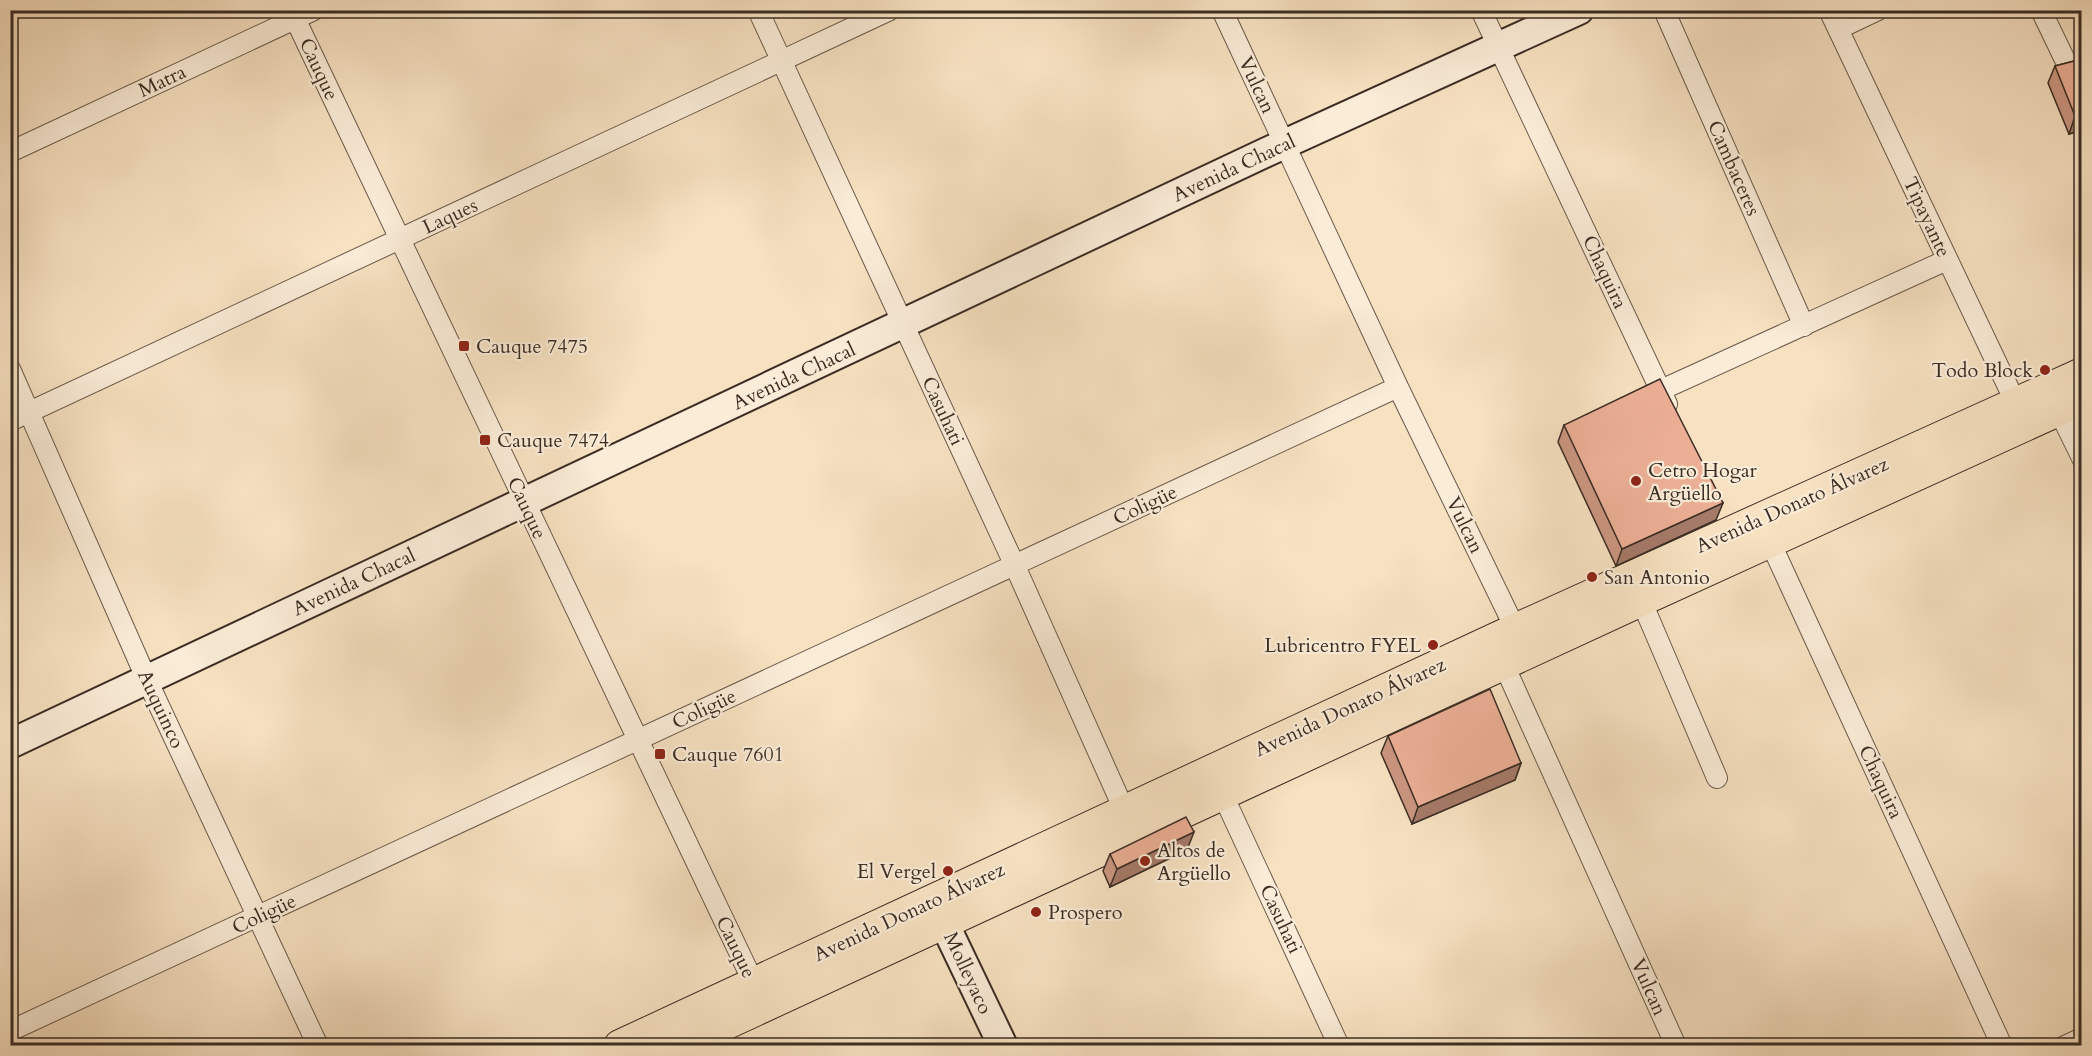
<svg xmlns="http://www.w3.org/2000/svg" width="2092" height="1056" viewBox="0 0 2092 1056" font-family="Cardo,serif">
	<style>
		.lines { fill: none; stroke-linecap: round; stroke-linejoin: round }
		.street-casing { stroke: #6a5a4b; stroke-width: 22 }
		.secondary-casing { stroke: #3b2d24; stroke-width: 32 }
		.primary-casing { stroke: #3b2d24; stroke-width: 34 }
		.street { stroke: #faecd7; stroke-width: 20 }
		.secondary { stroke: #faecd7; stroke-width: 28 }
		.primary { stroke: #f7e1c1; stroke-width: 32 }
		.wall { fill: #cb9681; stroke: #3b2d24; stroke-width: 1.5 }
		.shaded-wall { fill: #a57a69; stroke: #3b2d24; stroke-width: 1.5 }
		.building { fill: #ecaf96; stroke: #3b2d24; stroke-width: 1.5 }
		.poi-dot { fill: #8f2418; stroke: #faecd7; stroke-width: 2 }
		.labels { text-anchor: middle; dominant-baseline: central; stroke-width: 4.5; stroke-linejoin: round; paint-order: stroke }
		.street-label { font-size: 20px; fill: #3b2d24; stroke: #faecd7 }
		.poi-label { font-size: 20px; fill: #3b2d24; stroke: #faecd7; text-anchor: start }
	</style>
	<rect width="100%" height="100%" fill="#f7e1c1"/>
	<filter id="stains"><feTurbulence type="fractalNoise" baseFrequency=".00333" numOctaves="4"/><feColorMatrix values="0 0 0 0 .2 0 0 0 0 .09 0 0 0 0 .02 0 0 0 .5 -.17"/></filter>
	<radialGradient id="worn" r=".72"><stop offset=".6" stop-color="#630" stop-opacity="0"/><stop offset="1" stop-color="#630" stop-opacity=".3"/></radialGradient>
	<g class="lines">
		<g class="street-casing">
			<path id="street" d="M 291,10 L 758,992
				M 758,10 L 1015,566 L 1125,812
				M 1222,10 L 1398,387 L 1511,620 C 1515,639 1506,656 1509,676 L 1676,1046
				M 1481,10 L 1667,404
				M 1664,10 L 1804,326
				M 1829,10 L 2020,412
				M 2041,10 L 2066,62
				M 1838,29 L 1878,10
				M 10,152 L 314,10
				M 10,369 L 147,680 L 318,1046
				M 1661,390 L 1947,260
				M 2054,401 L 2082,458
				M 10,421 L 890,10
				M 1766,533 L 2002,1046
				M 1641,600 L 1717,778
				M 1222,793 L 1339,1046
				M 10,1031 L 1398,387
				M 2065,1046 L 2082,1038"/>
		</g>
		<g class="secondary-casing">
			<path id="secondary" d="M 10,744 L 1269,151 L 1579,10
				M 934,902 L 1003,1046"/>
		</g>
		<g class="primary-casing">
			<path id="primary" d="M 620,1046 L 1513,631 L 2082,374
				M 677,1046 L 1641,600 L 2082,399"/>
		</g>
		<use href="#street" class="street"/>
		<use href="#secondary" class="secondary"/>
		<use href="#primary" class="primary"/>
	</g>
	<path class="wall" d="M 2082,59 L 2082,130 L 2069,134 L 2048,83 L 2055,66 Z
		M 1564,425 L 1716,520 L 1616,566 L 1558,442 Z
		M 1388,736 L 1521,763 L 1515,780 L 1412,824 L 1381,753 Z
		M 1187,850 L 1110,887 L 1103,871 L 1110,854 Z"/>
	<path class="shaded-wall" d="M 2082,114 L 2082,130 L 2069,134 L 2075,116 Z
		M 1723,503 L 1716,520 L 1616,566 L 1622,549 Z
		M 1521,763 L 1515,780 L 1412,824 L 1418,807 Z
		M 1194,832 L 1187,850 L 1110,887 L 1117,869 Z"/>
	<path class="building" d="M 2082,59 L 2082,114 L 2075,116 L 2055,66 Z
		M 1660,379 L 1723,503 L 1622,549 L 1564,425 Z
		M 1490,689 L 1521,763 L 1418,807 L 1388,736 Z
		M 1186,817 L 1194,832 L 1117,869 L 1110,854 Z"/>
	<g class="poi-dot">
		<rect x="458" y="340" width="12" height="12" rx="3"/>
		<circle cx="2045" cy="370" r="6"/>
		<rect x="479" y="434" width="12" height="12" rx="3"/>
		<circle cx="1636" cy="481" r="6"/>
		<circle cx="1592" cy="577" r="6"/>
		<circle cx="1433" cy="645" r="6"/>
		<rect x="654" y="748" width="12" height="12" rx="3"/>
		<circle cx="1145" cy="861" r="6"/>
		<circle cx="948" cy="871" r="6"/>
		<circle cx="1036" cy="912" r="6"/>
	</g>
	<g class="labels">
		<g class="street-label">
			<text transform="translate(319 69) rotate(65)">Cauque</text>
			<text transform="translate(162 81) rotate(-25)">Matra</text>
			<text transform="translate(1257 85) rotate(65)">Vulcan</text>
			<text transform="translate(1234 168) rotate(-25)">Avenida Chacal</text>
			<text transform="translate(1734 168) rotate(66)">Cambaceres</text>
			<text transform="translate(450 216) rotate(-25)">Laques</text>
			<text transform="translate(1927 217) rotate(65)">Tipayante</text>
			<text transform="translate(1605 272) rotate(65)">Chaquira</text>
			<text transform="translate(794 376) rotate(-25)">Avenida Chacal</text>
			<text transform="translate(943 411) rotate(65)">Casuhati</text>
			<text transform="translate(1145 505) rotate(-25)">Coligüe</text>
			<text transform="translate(1792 505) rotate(-24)">Avenida Donato Álvarez</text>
			<text transform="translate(527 508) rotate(65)">Cauque</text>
			<text transform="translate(1465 525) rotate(64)">Vulcan</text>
			<text transform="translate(354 582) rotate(-25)">Avenida Chacal</text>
			<text transform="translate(1350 707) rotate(-25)">Avenida Donato Álvarez</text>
			<text transform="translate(161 709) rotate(65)">Auquinco</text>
			<text transform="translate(704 709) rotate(-25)">Coligüe</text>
			<text transform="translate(1881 782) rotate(65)">Chaquira</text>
			<text transform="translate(909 912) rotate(-25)">Avenida Donato Álvarez</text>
			<text transform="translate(264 914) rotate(-25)">Coligüe</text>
			<text transform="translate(1281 919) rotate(65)">Casuhati</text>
			<text transform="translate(736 947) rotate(64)">Cauque</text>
			<text transform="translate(968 973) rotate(65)">Molleyaco</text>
			<text transform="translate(1649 987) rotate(66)">Vulcan</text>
		</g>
		<g class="poi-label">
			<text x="476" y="346">Cauque 7475</text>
			<text x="2033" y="370" text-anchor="end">Todo Block</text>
			<text x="497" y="440">Cauque 7474</text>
			<text x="1648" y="470">Cetro Hogar<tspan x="1648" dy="23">Argüello</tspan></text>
			<text x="1604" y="577">San Antonio</text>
			<text x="1421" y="645" text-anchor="end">Lubricentro FYEL</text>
			<text x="672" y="754">Cauque 7601</text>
			<text x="1157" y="850">Altos de<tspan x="1157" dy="23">Argüello</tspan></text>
			<text x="936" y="871" text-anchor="end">El Vergel</text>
			<text x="1048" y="912">Prospero</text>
		</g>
	</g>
	<rect width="2092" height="1056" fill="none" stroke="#f7e1c1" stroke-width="36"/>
	<rect x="12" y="12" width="2068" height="1032" fill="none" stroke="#3b2d24" stroke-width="3"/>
	<rect x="18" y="18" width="2056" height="1020" fill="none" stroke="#3b2d24" stroke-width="1.5"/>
	<rect width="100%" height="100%" filter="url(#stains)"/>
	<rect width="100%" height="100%" fill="url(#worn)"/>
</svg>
